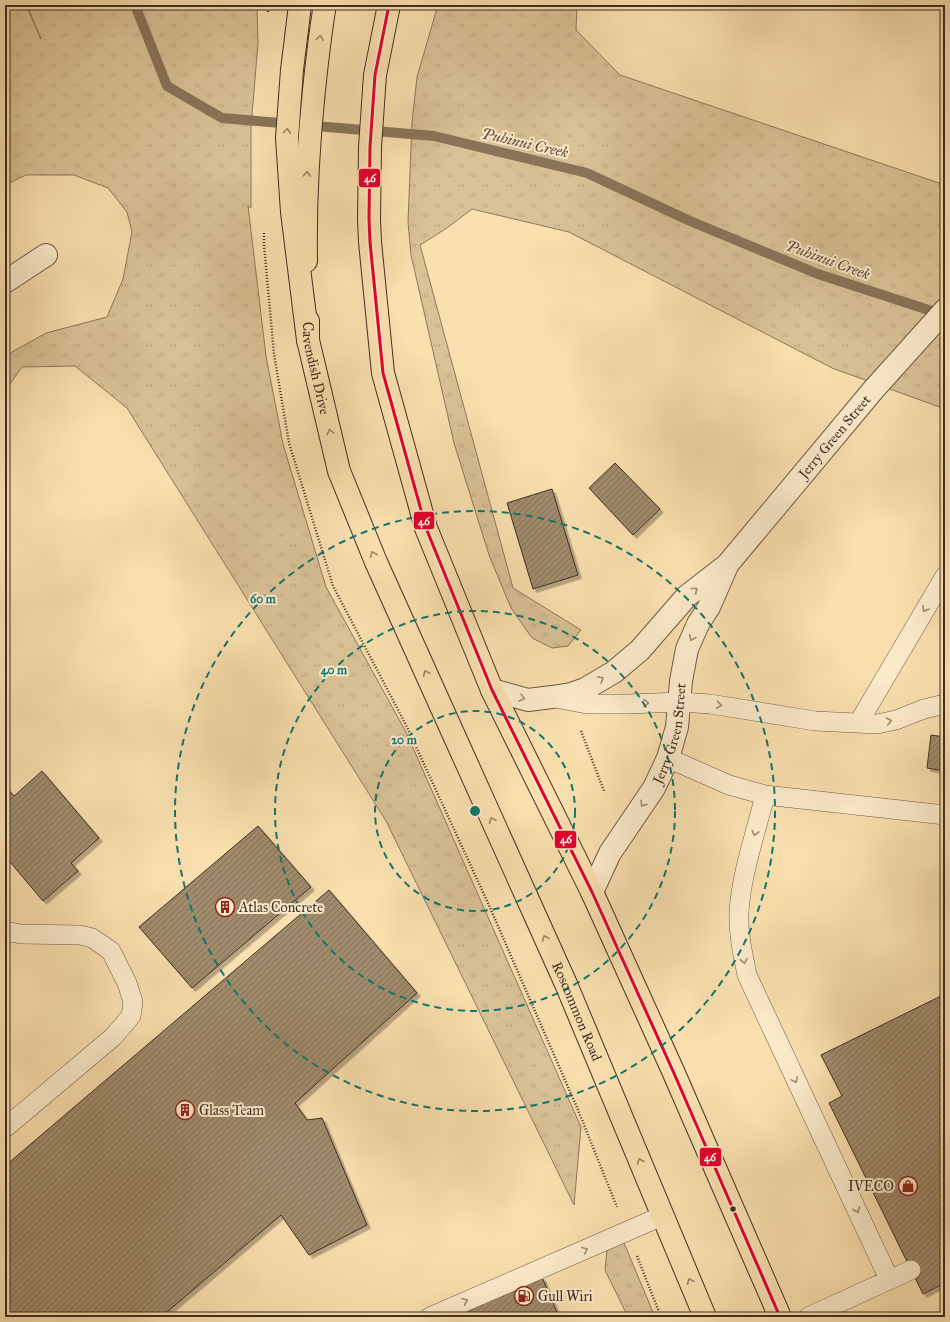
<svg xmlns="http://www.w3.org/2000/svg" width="950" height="1322" viewBox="0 0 950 1322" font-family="'IM FELL Great Primer',serif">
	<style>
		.grass { fill: url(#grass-tufts); stroke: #8c785d }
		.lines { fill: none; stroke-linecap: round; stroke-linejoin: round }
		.stream { stroke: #89745a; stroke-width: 10 }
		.building { fill: url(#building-hatch); stroke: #3f2e23; filter: url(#shadow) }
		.lane-casing { stroke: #6e5a46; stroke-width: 20 }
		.street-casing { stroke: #6e5a46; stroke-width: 24 }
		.primary-casing { stroke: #3f2e23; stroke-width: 24 }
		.highway-casing { stroke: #3f2e23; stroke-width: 24 }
		.path { stroke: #3f2e23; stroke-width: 2.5; stroke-dasharray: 1 2; stroke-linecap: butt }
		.lane { stroke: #fcebcb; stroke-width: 19 }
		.street { stroke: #fcebcb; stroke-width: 22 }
		.primary { stroke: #fae0af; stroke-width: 22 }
		.highway { stroke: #fae0af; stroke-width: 22 }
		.bus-1-casing { stroke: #fcebcb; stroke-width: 6 }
		.bus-1 { stroke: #e4002b; stroke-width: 3 }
		.oneway { stroke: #9c8769 }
		.oneway2 { stroke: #9e8c77 }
		.ring { fill: none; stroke: #0f766e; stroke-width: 2; stroke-dasharray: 7 5 }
		.bus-dot { fill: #3f2e23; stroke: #fcebcb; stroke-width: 1.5 }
		.labels { text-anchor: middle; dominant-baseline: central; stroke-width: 4; stroke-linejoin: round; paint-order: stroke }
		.street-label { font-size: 14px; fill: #3f2e23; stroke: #fcebcb }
		.poi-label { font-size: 14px; fill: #3f2e23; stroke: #fcebcb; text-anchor: start }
		.water-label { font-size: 15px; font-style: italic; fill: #5e4b3a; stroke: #fcebcb }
		.centre { fill: #0f766e; stroke: #fcebcb; stroke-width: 2 }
		.ring-label { font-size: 12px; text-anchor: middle; font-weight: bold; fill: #0f766e; stroke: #fcebcb; stroke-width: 4; stroke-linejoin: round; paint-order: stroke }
		.line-badge { stroke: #fcebcb; stroke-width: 1.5 }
		.badge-label { font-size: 11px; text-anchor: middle; font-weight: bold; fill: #fff }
	</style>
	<defs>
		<pattern id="grass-tufts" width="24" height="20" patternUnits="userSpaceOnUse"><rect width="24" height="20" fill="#dac297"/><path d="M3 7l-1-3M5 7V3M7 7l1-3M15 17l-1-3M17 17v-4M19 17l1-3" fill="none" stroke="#bca782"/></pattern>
		<pattern id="building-hatch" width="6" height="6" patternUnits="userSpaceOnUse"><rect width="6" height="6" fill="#a08b6c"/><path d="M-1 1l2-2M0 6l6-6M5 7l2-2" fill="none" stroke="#847258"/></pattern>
		<filter id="shadow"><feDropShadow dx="3.5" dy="3.5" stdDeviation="0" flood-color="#0004"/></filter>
	</defs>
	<rect width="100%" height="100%" fill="#fae0af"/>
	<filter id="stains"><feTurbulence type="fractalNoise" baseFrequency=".005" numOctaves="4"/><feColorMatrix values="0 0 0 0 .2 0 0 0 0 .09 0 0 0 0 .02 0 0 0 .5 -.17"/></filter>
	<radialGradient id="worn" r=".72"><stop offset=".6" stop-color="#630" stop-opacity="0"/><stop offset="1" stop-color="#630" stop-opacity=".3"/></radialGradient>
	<path class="grass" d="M 5,5 L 26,5 L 41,39 L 27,5 L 257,5 L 258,43 L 251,127 L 251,208 L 248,206 L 266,356 L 283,444 L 326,587 L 406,732 L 581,1127 L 574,1205 L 386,821 L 127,408 L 75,366 L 22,367 L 5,391 L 5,356 L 46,333 L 107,317 L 123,279 L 132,232 L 127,212 L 108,188 L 74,175 L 26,175 L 5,185 Z
		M 438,5 L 577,5 L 576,30 L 620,75 L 945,185 L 945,409 L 832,368 L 569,232 L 472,209 L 447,228 L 420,245 L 513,588 L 581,630 L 568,646 L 552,648 L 532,638 L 511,608 L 489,555 L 454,443 L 411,255 L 408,222 L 412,123 L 417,77 Z
		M 615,1243 L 624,1243 L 655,1317 L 628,1317 L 605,1270 L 607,1250 Z"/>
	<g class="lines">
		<path class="stream" d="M 135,5 L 167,86 L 222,118 L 434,136 L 587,173 L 690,221 L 818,274 L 941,314"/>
	</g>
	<path class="building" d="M 615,463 L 660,509 L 633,535 L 589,488 Z
		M 552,489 L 578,575 L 533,589 L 507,503 Z
		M 931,735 L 945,737 L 945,771 L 927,768 Z
		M 42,771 L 99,838 L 71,863 L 78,871 L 43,901 L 5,856 L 5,786 L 14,796 Z
		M 258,826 L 311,887 L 192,988 L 139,927 Z
		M 329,890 L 417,993 L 295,1103 L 307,1120 L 322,1118 L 367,1225 L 309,1255 L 281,1215 L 161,1317 L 5,1317 L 5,1166 Z
		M 945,994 L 945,1283 L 923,1294 L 829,1103 L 842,1096 L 821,1055 Z
		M 542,1277 L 559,1317 L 454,1317 Z"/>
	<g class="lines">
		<g class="lane-casing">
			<path id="lane" d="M 555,698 L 587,704 L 628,704 L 680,702 L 710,704 L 815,721 L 877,724 L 896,720 L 924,709 L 945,704
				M 859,722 L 945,576
				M 668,758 L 729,785 L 765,795 L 945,815
				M 765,795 C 756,832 741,875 739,912 C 738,933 743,955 747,975 L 889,1279
				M 5,931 L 21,934 L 80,935 L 92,938 L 111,951 L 127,983 L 133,1002 L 131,1016 L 113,1037 L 5,1128
				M 430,1317 L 662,1216
				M 808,1317 L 911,1270"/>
		</g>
		<g class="street-casing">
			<g id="street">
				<path d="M 5,282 L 46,255"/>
				<path id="s1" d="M 492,690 L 528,700 L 552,697 L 571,694 L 585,689 L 614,672 L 640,650 L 687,596 L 727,565 L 874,389 L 945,310"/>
				<path id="s2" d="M 592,892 L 610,853 L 654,788 L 668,758 L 677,727 L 681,681 L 687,649 L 698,624 L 709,607 L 726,568"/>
			</g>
		</g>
		<g class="primary-casing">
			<g id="primary">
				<path d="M 389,5 L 375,75 L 370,147 L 369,219 L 370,242 L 383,373 L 426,528 L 492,690 L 592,892 L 673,1071 L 780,1317"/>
				<path d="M 306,261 C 305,202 308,148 314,90 C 317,62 320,33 325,5"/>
				<path id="s3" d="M 308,321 L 308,340 L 339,471 L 376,562 L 566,984 L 705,1317"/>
			</g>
		</g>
		<g class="highway-casing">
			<path id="highway" d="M 300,5 L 292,70 L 287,138 L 292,212 L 308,340"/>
		</g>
		<path class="path" d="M 268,12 L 268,5
			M 264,233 L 264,245 L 274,354 L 289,443 L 333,586 L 406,725 L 488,903 L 578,1110 L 617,1207
			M 581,731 L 604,791
			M 637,1256 L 661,1317"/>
		<use href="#lane" class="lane"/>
		<use href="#street" class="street"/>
		<use href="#primary" class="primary"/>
		<use href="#highway" class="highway"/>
		<g class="bus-1-casing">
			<path id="bus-1" d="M 389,5 L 375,75 L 370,147 L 369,219 L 370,242 L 383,373 L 426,528 L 492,690 L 592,892 L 673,1071 L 780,1317"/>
		</g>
		<use href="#bus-1" class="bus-1"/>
	</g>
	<defs><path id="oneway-chevron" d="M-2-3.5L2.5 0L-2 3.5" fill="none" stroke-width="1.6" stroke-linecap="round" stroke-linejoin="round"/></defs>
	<g class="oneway">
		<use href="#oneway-chevron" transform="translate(320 38) rotate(-83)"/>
		<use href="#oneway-chevron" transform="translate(287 131) rotate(-86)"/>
		<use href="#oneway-chevron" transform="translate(307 174) rotate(-87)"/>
		<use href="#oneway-chevron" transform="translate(330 432) rotate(-103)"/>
		<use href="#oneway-chevron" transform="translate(373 554) rotate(-112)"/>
		<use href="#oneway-chevron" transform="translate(426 673) rotate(-114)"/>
		<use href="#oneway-chevron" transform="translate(492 820) rotate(-114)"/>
		<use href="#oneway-chevron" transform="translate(545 938) rotate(-114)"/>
		<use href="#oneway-chevron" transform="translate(640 1161) rotate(-113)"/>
		<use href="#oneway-chevron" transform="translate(690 1281) rotate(-113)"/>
	</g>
	<g class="oneway2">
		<use href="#oneway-chevron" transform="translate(695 590) rotate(-38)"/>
		<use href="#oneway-chevron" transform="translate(925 609) rotate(120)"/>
		<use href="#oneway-chevron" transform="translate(692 638) rotate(113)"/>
		<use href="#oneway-chevron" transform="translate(601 679) rotate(-30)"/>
		<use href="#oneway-chevron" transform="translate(522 698) rotate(14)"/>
		<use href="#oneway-chevron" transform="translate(646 703) rotate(-2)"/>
		<use href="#oneway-chevron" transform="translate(719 705) rotate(8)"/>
		<use href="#oneway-chevron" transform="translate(889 721) rotate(-12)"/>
		<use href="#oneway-chevron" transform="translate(643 804) rotate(124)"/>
		<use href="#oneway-chevron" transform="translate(755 833) rotate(104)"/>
		<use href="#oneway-chevron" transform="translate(744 961) rotate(80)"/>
		<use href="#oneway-chevron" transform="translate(795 1080) rotate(65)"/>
		<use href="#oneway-chevron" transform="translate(857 1210) rotate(65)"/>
		<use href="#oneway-chevron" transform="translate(585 1250) rotate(-23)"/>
		<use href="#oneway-chevron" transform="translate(465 1301) rotate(-23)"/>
	</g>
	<g class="ring">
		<circle cx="475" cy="811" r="100"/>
		<circle cx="475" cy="811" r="200"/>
		<circle cx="475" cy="811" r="300"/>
	</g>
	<defs>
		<g id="building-ring" transform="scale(1)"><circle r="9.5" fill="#fcebcb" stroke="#8f2418" stroke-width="1.5"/><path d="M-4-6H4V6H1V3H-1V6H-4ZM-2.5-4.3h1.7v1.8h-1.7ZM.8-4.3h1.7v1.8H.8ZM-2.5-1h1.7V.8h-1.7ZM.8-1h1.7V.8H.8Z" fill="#8f2418"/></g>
		<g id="shop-ring" transform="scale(1)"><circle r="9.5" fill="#fcebcb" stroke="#8f2418" stroke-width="1.5"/><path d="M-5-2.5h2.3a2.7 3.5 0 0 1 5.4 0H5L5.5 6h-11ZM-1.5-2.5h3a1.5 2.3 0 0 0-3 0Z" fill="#8f2418"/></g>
		<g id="fuel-ring" transform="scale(1)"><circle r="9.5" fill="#fcebcb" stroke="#8f2418" stroke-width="1.5"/><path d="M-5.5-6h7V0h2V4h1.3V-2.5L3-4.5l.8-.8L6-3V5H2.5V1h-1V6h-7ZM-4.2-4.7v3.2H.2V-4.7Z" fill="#8f2418"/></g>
	</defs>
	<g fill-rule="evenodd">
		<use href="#building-ring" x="225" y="907"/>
		<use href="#building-ring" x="185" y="1110"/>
		<use href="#shop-ring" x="908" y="1186"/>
		<use href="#fuel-ring" x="524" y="1296"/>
	</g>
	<circle class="bus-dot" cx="733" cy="1209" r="3.5"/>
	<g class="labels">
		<g class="street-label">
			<text stroke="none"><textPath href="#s3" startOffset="48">Cavendish Drive</textPath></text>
			<text stroke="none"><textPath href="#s1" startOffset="453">Jerry Green Street</textPath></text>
			<text stroke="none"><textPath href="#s2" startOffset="179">Jerry Green Street</textPath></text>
			<text stroke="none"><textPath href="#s3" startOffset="744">Roscommon Road</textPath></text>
		</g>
		<g class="poi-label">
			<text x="239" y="907">Atlas Concrete</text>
			<text x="199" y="1110">Glass Team</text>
			<text x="894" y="1186" text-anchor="end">IVECO</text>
			<text x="538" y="1296">Gull Wiri</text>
		</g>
		<g class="water-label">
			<text transform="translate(525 143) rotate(13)">Puhinui Creek</text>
			<text transform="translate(828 260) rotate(20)">Puhinui Creek</text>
		</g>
	</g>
	<circle cx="475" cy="811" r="6" class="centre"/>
	<g class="ring-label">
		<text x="263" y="603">60 m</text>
		<text x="334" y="674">40 m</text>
		<text x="404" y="744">20 m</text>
	</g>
	<g class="line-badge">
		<rect x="358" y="168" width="23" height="20" rx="4" fill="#e4002b"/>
		<rect x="413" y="511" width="22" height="19" rx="4" fill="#e4002b"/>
		<rect x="554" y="830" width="23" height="19" rx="4" fill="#e4002b"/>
		<rect x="699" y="1147" width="23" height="20" rx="4" fill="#e4002b"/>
	</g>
	<g class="badge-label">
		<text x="370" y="182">46</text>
		<text x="424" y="525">46</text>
		<text x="566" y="843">46</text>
		<text x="710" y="1161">46</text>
	</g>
	<rect width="950" height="1322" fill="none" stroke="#fae0af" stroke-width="20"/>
	<rect x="6" y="6" width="938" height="1310" fill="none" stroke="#3f2e23" stroke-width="2"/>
	<rect x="10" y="10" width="930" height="1302" fill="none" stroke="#3f2e23"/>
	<rect width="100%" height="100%" filter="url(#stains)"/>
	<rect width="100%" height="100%" fill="url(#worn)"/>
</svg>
